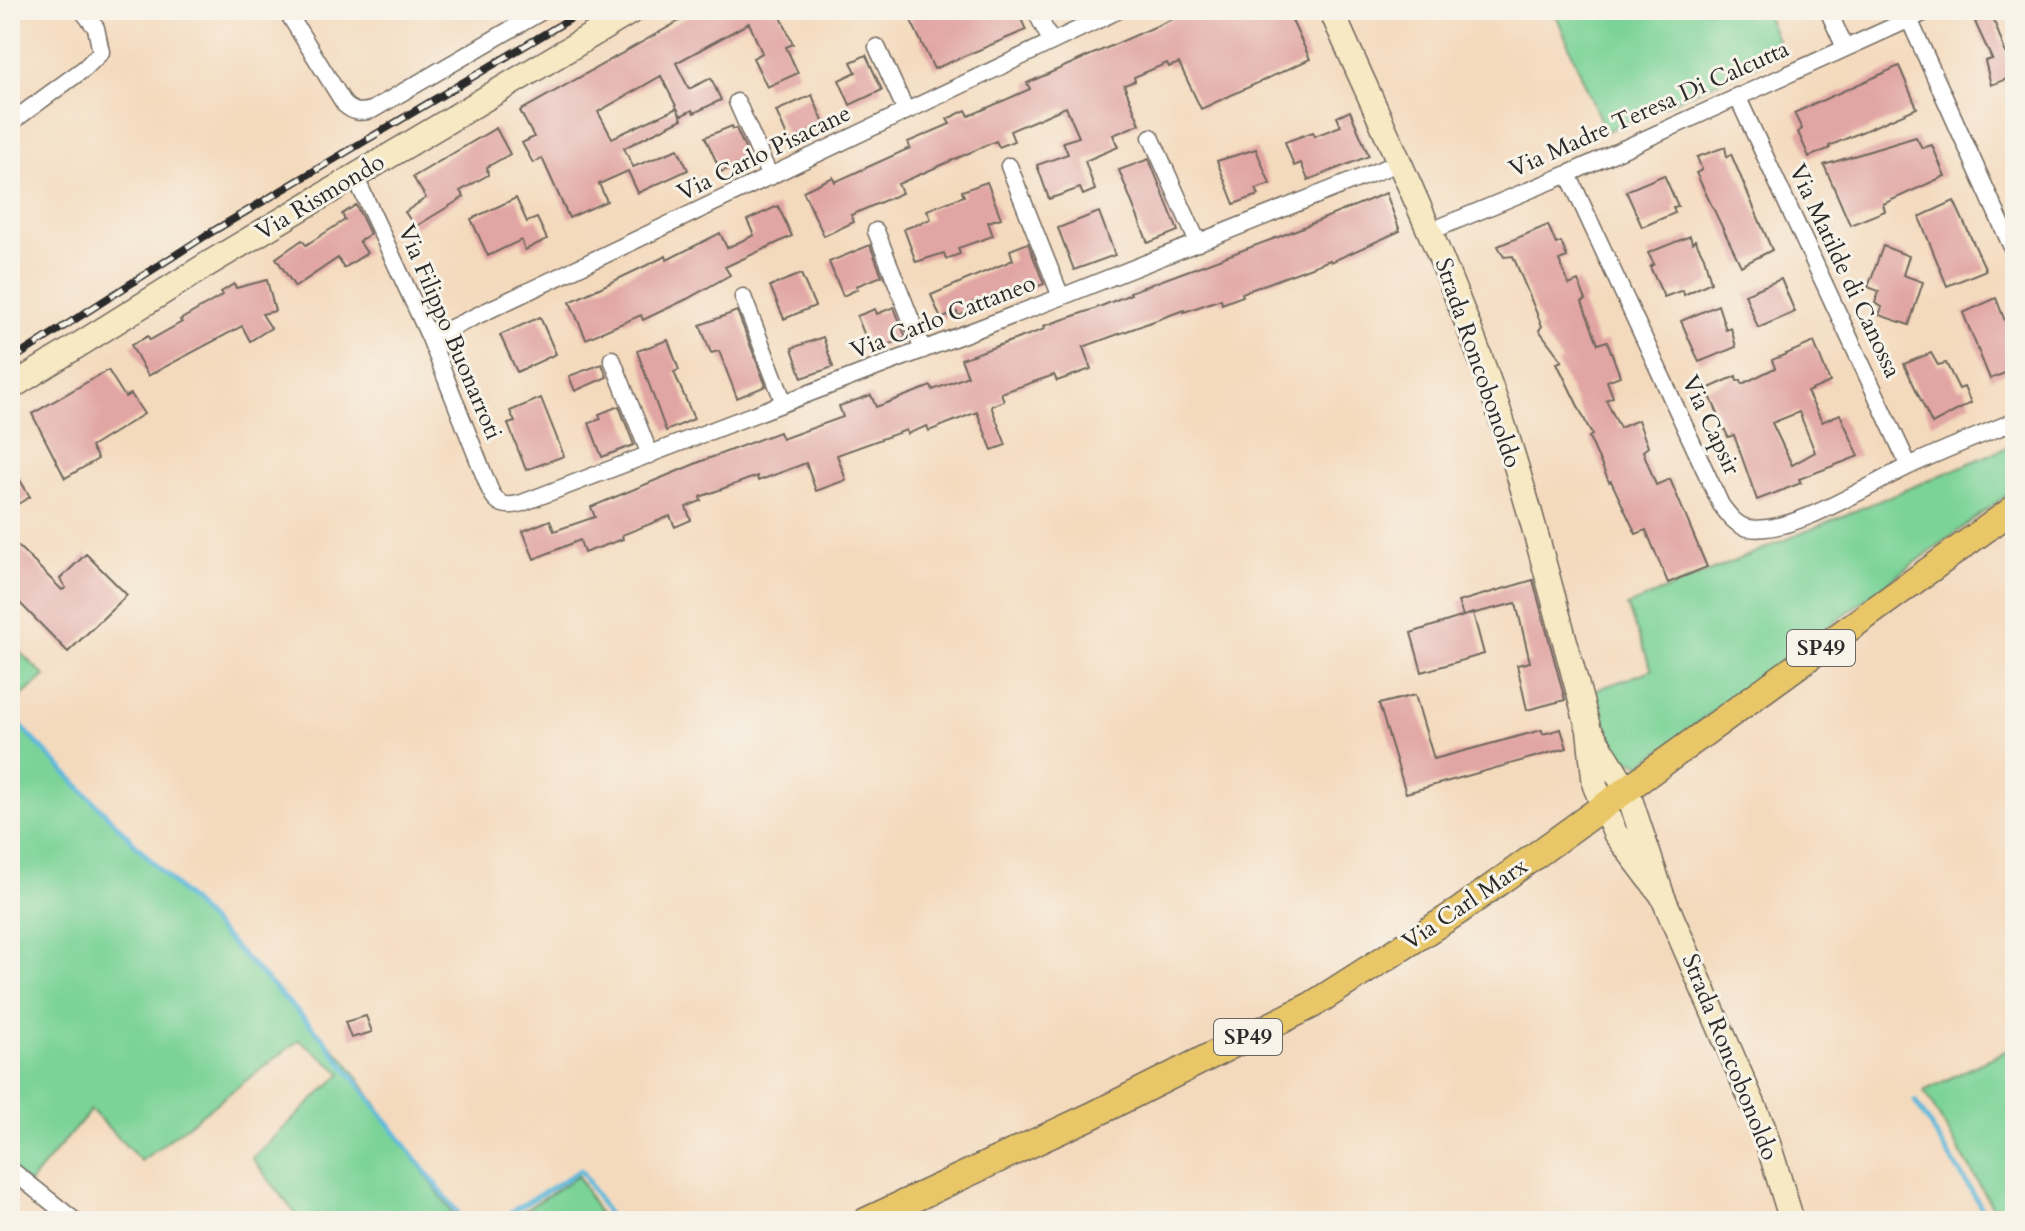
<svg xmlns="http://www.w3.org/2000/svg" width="2025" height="1231" viewBox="0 0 2025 1231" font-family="Cardo,serif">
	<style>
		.green { fill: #7bd398; stroke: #537f62; stroke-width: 2 }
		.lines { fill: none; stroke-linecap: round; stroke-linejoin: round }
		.stream { stroke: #5eb9db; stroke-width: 5 }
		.building { fill: #e1a5a3; fill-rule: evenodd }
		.street-casing { stroke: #71685e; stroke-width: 19 }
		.secondary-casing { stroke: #71685e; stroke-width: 27 }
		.primary-casing { stroke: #71685e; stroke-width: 29 }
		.street { stroke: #fff; stroke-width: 16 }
		.secondary { stroke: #f6e9c3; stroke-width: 24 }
		.primary { stroke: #e9c769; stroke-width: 26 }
		.rail-casing { stroke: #2b2b2b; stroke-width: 8 }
		.rail { stroke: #f7f3e8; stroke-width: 5; stroke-dasharray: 15; stroke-linecap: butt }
		.labels { text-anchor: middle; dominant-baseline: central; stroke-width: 6; stroke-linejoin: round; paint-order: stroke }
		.shield { fill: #f7f3e8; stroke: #686764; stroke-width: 2 }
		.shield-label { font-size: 22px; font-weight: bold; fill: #2b2b2b }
		.street-label { font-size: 24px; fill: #2b2b2b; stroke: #f7f3e8 }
	</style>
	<rect width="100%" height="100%" fill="#f7f3e8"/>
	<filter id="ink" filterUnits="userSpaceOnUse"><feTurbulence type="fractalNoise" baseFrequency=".0125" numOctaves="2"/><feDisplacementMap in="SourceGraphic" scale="16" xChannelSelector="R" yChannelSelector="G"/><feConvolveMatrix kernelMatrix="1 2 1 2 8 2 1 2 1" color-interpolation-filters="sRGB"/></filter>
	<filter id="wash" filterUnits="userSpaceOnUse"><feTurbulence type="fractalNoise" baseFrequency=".006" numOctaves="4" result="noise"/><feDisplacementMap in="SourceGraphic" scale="32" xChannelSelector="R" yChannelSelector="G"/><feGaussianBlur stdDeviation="1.8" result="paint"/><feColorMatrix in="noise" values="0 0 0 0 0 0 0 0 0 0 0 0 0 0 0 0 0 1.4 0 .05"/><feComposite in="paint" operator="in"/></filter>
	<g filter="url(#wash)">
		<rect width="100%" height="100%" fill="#f4dabd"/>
		<path class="green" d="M 1554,10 L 1764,10 L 1783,53 L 1605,132 Z
			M 2015,444 L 2015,489 L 1642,764 L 1619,758 L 1604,732 L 1590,692 L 1652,670 L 1627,606 Z
			M 10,643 L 45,676 L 10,706 Z
			M 10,717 L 347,1062 L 458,1221 L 301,1221 L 252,1158 L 342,1073 L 299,1040 L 141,1161 L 91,1110 L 28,1184 L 10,1170 Z
			M 2015,1046 L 2015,1221 L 2001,1221 L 1924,1091 Z
			M 578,1176 L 603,1221 L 508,1221 Z"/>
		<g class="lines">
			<path class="stream" d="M 10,715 L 322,1037 L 464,1221
				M 1915,1101 L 1990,1221
				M 496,1221 L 581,1170 L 612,1221"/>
		</g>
		<g id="blocks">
			<path class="building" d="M 699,10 L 778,10 L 793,44 L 786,47 L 798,73 L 767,87 L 753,58 L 762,53 L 749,23 L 676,63 L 689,89 L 711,78 L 721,100 L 694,113 L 692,110 L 681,116 L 661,76 L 598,112 L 612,138 L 677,108 L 682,119 L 624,148 L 633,167 L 678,149 L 688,170 L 638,193 L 628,171 L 599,184 L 607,201 L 569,218 L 542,158 L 533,163 L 522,143 L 534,137 L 520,111 Z
				M 906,10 L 1017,10 L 1026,30 L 934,69 Z
				M 1193,10 L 1287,10 L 1310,59 L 1201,109 L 1179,63 L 1169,67 L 1167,63 L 1134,77 L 1135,81 L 1124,85 L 1140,124 L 1113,135 L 1118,147 L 1085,161 L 1095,190 L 1083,195 L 1080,188 L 1049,199 L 1037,165 L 1068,154 L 1063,142 L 1079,137 L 1066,107 L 1010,131 L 1014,141 L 999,147 L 996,141 L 898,184 L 902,193 L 851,215 L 854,222 L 824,236 L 803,191 L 833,177 L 835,182 L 910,148 L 908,142 L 950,124 L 947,119 L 966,110 L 969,116 L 1030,89 L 1027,83 Z
				M 1992,15 L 2006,54 L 2015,51 L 2015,76 L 1991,85 L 1985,61 L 1992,59 L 1975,22 Z
				M 866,55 L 882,90 L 850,105 L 839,80 L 856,72 L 851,62 Z
				M 1899,66 L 1917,108 L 1829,146 L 1830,148 L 1809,157 L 1798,132 L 1802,129 L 1794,113 Z
				M 812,95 L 825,126 L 789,141 L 776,111 Z
				M 1350,111 L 1369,156 L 1308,180 L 1301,163 L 1294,166 L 1285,142 L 1313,132 L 1315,136 L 1341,126 L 1337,117 Z
				M 732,126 L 733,129 L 736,128 L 750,160 L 721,172 L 705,137 Z
				M 496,128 L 510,154 L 487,167 L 488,175 L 460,191 L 464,197 L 415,227 L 405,212 L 426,198 L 413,177 Z
				M 1916,137 L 1922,148 L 1932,145 L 1945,176 L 1883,204 L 1885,211 L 1850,225 L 1824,165 Z
				M 1725,147 L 1727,157 L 1731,154 L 1772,250 L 1741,266 L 1696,173 L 1702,170 L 1697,157 Z
				M 1256,149 L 1270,184 L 1256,189 L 1259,195 L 1234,204 L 1217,161 Z
				M 1149,159 L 1178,231 L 1148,243 L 1119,170 Z
				M 1664,175 L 1678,206 L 1673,207 L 1675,213 L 1642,227 L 1626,191 Z
				M 987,182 L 1001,218 L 988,222 L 993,236 L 958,248 L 960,254 L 946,259 L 944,253 L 916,262 L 904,229 L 931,219 L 927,210 L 964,196 L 962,191 Z
				M 1386,193 L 1400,231 L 1331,262 L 1330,260 L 1242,293 L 1243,296 L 1222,304 L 1221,299 L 1184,312 L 1184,310 L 1083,347 L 1091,369 L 1057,381 L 1054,375 L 1001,393 L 1004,401 L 991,406 L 1006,445 L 992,450 L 977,412 L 929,431 L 927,426 L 907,434 L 906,430 L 837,455 L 846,480 L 816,491 L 806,463 L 758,481 L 757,476 L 700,497 L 701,501 L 686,507 L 691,520 L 675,527 L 670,516 L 622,535 L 623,539 L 584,553 L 580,540 L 534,559 L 523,531 L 550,520 L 554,531 L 595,517 L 591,507 L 702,461 L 779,432 L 782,439 L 843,417 L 839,406 L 871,395 L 876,407 L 931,386 L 933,390 L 968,376 L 961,359 L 1045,329 L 1044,326 L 1094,309 L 1131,294 L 1130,292 L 1281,236 Z
				M 516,198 L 527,222 L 537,218 L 547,239 L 525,250 L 521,240 L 488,256 L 471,219 Z
				M 1954,201 L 1986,270 L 1947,286 L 1919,217 Z
				M 356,205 L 370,234 L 359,241 L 367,253 L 344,268 L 338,258 L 295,287 L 276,258 L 302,240 L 306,245 L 345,220 L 342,214 Z
				M 778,206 L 792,236 L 725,267 L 730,275 L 687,299 L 643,320 L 641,315 L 586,339 L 570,302 L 666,256 L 667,260 L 720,233 L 727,248 L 754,235 L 747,220 Z
				M 1099,212 L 1115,255 L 1074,270 L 1058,228 Z
				M 1548,225 L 1556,244 L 1561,242 L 1567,257 L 1559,260 L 1569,285 L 1578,281 L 1586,300 L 1582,302 L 1598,344 L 1607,341 L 1620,376 L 1607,381 L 1613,397 L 1606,400 L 1620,428 L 1638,420 L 1648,447 L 1643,451 L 1656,485 L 1670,479 L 1707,567 L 1668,583 L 1646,530 L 1636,534 L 1611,481 L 1609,482 L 1589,437 L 1592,435 L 1557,363 L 1562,361 L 1539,330 L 1542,326 L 1513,256 L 1504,257 L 1498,246 Z
				M 1690,236 L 1692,243 L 1695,240 L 1704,257 L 1711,282 L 1684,295 L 1683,290 L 1664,297 L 1650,267 L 1654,264 L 1648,253 Z
				M 1028,243 L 1044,284 L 1004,299 L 1001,292 L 969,304 L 972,311 L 958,316 L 957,312 L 941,319 L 931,295 L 1013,260 L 1010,250 Z
				M 870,245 L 882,276 L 856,286 L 858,289 L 843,296 L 829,262 Z
				M 1883,246 L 1909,256 L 1903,275 L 1923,282 L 1909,325 L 1879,315 L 1882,307 L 1875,303 L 1879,291 L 1868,287 Z
				M 801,274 L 815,306 L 784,319 L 770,286 Z
				M 1781,279 L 1795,312 L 1758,328 L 1745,294 Z
				M 267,280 L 275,311 L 262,314 L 271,328 L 250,341 L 242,326 L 148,376 L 131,345 L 148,336 L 150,340 L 182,322 L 180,320 L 223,295 L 221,292 L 234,284 L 236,288 Z
				M 1996,298 L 2005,321 L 2009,319 L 2015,332 L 2015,369 L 1990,379 L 1963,313 Z
				M 1718,305 L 1726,330 L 1731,328 L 1736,347 L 1699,362 L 1681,321 Z
				M 894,307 L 906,338 L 871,351 L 857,316 L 875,309 L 877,314 Z
				M 737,311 L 766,386 L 737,398 L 719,351 L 711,353 L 700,325 Z
				M 540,317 L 556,354 L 517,372 L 500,335 Z
				M 823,337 L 833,367 L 802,378 L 792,348 Z
				M 668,340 L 679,370 L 674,372 L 694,419 L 666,431 L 637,351 Z
				M 1814,342 L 1830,382 L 1807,392 L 1822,422 L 1840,414 L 1859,456 L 1799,479 L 1801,483 L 1757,500 L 1734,435 L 1728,437 L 1707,389 L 1736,376 L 1737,381 L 1741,380 L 1742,384 L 1775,368 L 1772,360 ZM 1799,412 L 1815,452 L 1792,465 L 1772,423 Z
				M 1931,353 L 1938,365 L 1946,363 L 1959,389 L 1964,387 L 1971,403 L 1932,424 L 1904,364 Z
				M 602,364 L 607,377 L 575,391 L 569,376 Z
				M 108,370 L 125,397 L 131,394 L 144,414 L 91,447 L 98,459 L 65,478 L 32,414 Z
				M 541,398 L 564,456 L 526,470 L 508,424 L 515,422 L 510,411 Z
				M 619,406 L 634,445 L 602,457 L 589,423 L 601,419 L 599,414 Z
				M 10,463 L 30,497 L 16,505 L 10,496 Z
				M 10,538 L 62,590 L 66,588 L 60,579 L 86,554 L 127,595 L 68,652 L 10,593 Z
				M 1533,580 L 1565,700 L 1527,710 L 1517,665 L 1530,662 L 1516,603 L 1463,616 L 1458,602 Z
				M 1473,613 L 1484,654 L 1422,672 L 1411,633 Z
				M 1415,695 L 1434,759 L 1542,730 L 1543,734 L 1561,729 L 1567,748 L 1406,793 L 1379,704 Z
				M 366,1016 L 372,1032 L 351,1038 L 345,1022 Z"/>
		</g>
	</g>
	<g filter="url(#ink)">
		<use href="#blocks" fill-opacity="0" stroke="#71685e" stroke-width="2"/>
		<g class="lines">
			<g class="street-casing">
				<path id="street" d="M 286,10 L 345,105 C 354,113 361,113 372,110 L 544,10
					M 1035,10 L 1051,41
					M 1828,10 L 1845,48
					M 1909,19 L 2015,254
					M 877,47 L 906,111
					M 1737,96 L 1909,466
					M 737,102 L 770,177
					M 10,123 L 85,68 L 101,52 L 96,28 L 82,10
					M 1151,137 L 1198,243
					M 1009,166 L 1061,297
					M 1568,174 L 1721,505 C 1728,514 1736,526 1748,528 C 1792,535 1867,486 1907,467 C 1942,450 1979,436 2015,421
					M 355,176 L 430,338 L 490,490 C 497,505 506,508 522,503 L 1061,297 L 1398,163
					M 876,231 L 923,350
					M 1431,231 L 1568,174 L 1930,10
					M 743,297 L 784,403
					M 430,338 L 1119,10
					M 612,359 L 650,455
					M 10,1169 L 75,1221"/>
			</g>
			<g class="secondary-casing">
				<path id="secondary" d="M 1331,10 C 1386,134 1445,257 1490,385 C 1529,498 1557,615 1589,730 L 1595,786 L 1615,833 L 1662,895
					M 10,388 L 208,264 L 634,10
					M 1593,735 L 1627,790 L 1662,895 L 1763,1127 L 1792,1221"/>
			</g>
			<g class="primary-casing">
				<path id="primary" d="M 866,1221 L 1091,1116 L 1312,1005 L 1459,911 L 2015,508"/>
			</g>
			<use href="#street" class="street"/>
			<use href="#secondary" class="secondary"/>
			<use href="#primary" class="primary"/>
			<g class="rail-casing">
				<path id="rail" d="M 10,361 L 205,236 L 585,10"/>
			</g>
			<use href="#rail" class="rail"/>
		</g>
	</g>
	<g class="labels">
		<g class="shield">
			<rect x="1787" y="630" width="68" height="36" rx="6"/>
			<rect x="1214" y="1019" width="68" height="36" rx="6"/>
		</g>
		<g class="shield-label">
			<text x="1821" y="648">SP49</text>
			<text x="1248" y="1037">SP49</text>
		</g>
		<g class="street-label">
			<text transform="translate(1649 109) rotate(-24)">Via Madre Teresa Di Calcutta</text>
			<text transform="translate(764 153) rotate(-26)">Via Carlo Pisacane</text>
			<text transform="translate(320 197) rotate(-31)">Via Rismondo</text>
			<text transform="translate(1845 271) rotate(65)">Via Matilde di Canossa</text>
			<text transform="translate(943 317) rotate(-21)">Via Carlo Cattaneo</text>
			<text transform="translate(450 332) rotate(67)">Via Filippo Buonarroti</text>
			<text transform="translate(1478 363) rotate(71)">Strada Roncobonoldo</text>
			<text transform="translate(1711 425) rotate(65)">Via Capsir</text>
			<text transform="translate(1465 904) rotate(-34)">Via Carl Marx</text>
			<text transform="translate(1730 1057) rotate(68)">Strada Roncobonoldo</text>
		</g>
	</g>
	<rect width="2025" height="1231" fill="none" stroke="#f7f3e8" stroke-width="40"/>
</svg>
